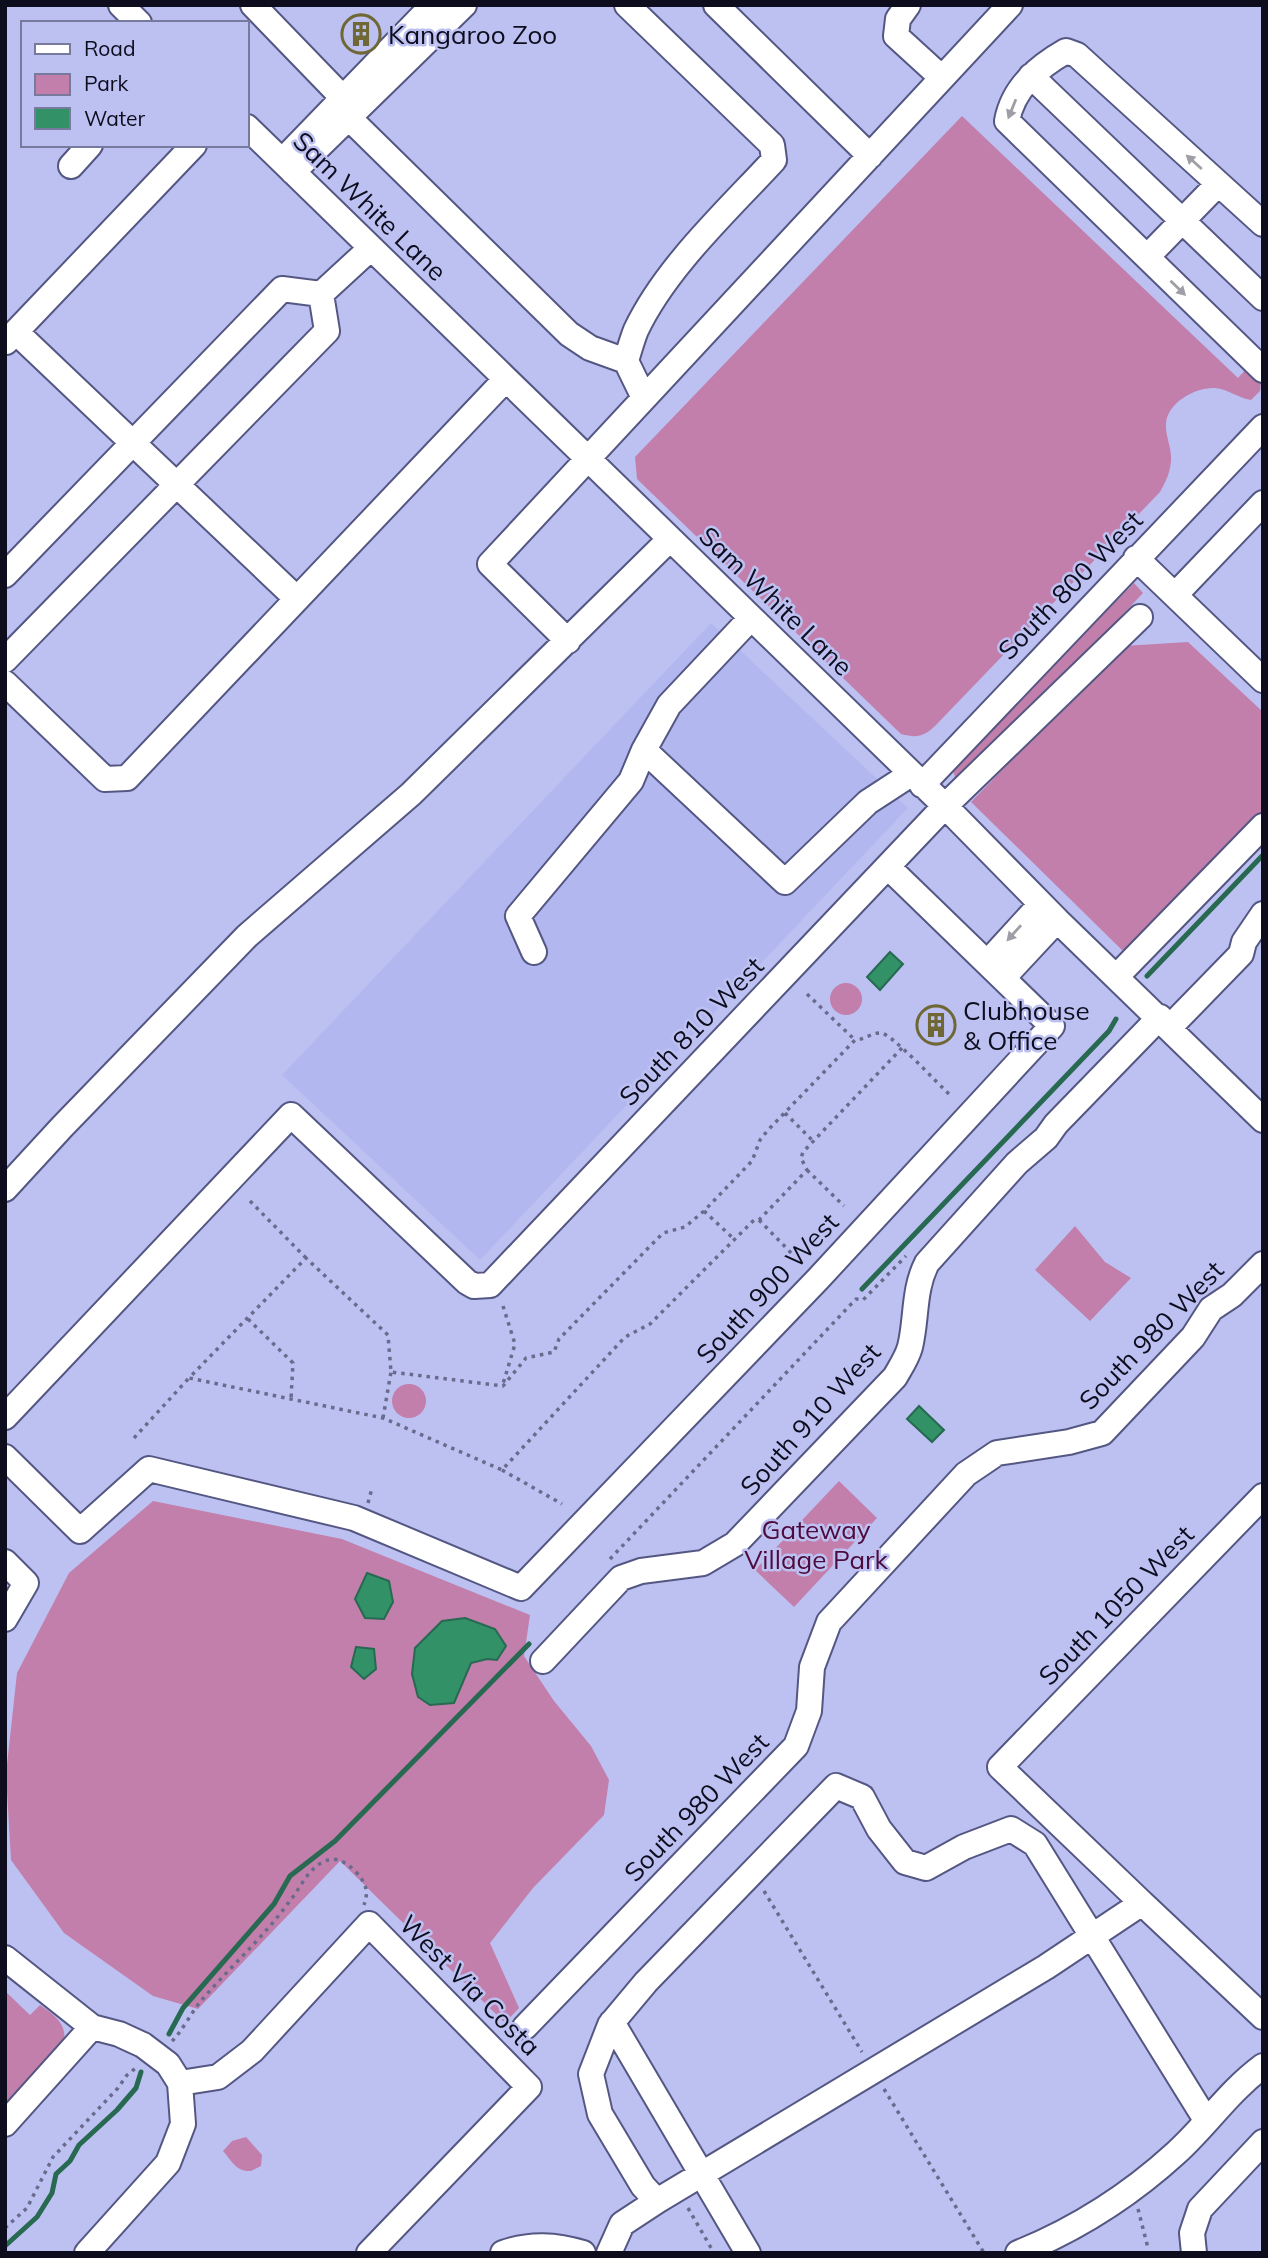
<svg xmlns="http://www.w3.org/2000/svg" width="1268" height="2258" viewBox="0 0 1268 2258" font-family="Mulish,sans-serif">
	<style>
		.built { fill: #b2b7ef }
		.green { fill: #c27fab }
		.water { fill: #329167; stroke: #276951; stroke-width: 2 }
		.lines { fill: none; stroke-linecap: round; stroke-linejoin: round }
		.stream { stroke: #276951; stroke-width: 5 }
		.minor-casing { stroke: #545782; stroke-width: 28 }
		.path { stroke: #696b8d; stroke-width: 3.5; stroke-dasharray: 3.5 5; stroke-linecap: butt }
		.minor { stroke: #fff; stroke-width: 24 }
		.oneway { fill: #9e9ea5 }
		.labels { text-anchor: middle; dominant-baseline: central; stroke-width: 5; stroke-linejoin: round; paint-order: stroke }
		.poi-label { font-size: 26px; fill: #0d0d1e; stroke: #bdc1f2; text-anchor: start }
		.street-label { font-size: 26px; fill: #0d0d1e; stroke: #bdc1f2 }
		.park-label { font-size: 26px; fill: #4d0a3c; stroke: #bdc1f2 }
	</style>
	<rect width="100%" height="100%" fill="#bdc1f2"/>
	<path class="built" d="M 711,623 L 908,808 L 480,1260 L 282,1075 Z"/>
	<path class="green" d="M 962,116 L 1238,378 L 1247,368 L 1261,382 L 1260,391 L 1251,400 C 1238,398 1228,389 1215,388 C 1196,387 1168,402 1166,423 C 1165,436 1172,448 1171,461 C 1170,473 1166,481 1160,492 L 935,726 C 923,737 917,738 901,734 L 637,479 L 635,457 Z
		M 1134,583 L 1143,593 L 1030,714 L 956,780 L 953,771 L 955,763 Z
		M 1188,642 L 1263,712 L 1263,811 L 1125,953 L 971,802 L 1123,646 Z
		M830 999a16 16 0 1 1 32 0a16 16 0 1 1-32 0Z
		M 1075,1226 L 1105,1262 L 1131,1278 L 1090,1321 L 1035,1270 Z
		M392 1401a17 17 0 1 1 34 0a17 17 0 1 1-34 0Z
		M 839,1481 L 877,1518 L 794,1607 L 755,1570 Z
		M 153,1501 L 342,1539 L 530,1615 L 524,1656 L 554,1701 L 591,1746 L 609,1780 L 604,1815 L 533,1888 L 490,1943 L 519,2008 L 505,2023 L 340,1861 L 198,2009 L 153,1996 L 64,1933 L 11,1860 L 6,1774 L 17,1673 L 69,1573 Z
		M 5,1991 L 30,2015 L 40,2005 C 56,2016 70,2026 62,2047 L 5,2108 Z
		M 246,2137 L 262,2155 L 261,2166 L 251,2171 C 236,2172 232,2161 223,2151 L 232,2141 Z"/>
	<path class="water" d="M 890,952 L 903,964 L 880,990 L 867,977 Z
		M 919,1406 L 944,1430 L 932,1442 L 907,1419 Z
		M 367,1573 L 389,1581 L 393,1602 L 384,1619 L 365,1618 L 355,1599 Z
		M 465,1618 L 495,1629 L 506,1646 L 497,1660 L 487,1659 L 471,1663 L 454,1703 L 430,1705 L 418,1697 L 412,1674 L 415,1648 L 442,1621 Z
		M 356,1647 L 374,1649 L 376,1669 L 364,1679 L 351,1667 Z"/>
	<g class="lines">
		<path class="stream" d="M 1147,976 L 1263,855
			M 862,1289 L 1109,1031 L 1116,1019
			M 169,2034 L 183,2008 L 274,1904 L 290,1876 L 335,1841 L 529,1644
			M 5,2246 L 37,2217 L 52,2193 L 56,2174 L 70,2161 L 79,2145 L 117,2110 L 136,2088 L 141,2072"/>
		<g class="minor-casing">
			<path id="minor" d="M 121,5 L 139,23
				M 253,5 L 342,97
				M 627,5 L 772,145 L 774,160 C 727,211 666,267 636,330 C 632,340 629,351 626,361 L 644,398
				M 716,5 L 870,156
				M 908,5 L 898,19 L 896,36 L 942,78
				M 1031,76 L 1263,298
				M 349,118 L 569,334 L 590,348 L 626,361
				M 247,127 L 945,806 L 1057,920 L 1263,1120
				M 282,161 L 433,5
				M 71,166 L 90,145
				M 293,172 L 464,5
				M 1263,224 L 1077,55 L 1066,51 C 1038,67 1013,88 1007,121 L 1263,370
				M 1147,257 L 1218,184
				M 16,332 L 297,599
				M 6,342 L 194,145
				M 1136,558 L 1263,680
				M 5,575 L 282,289 L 321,294 L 371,248
				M 1175,595 L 1263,503
				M 751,618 L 669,705 L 644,750 L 785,882 L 868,802 L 911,774
				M 568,641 L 490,564 L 1010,5
				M 5,660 L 327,331 L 321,294
				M 5,683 L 105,779 L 127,778 L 506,379
				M 922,785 L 1263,427
				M 534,952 L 518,916 L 631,781 L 644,750
				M 987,963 L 1041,904
				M 1117,976 L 1263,826
				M 1003,978 L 1057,920
				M 1170,1027 L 1241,954 L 1244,942 L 1263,914
				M 5,1189 L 62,1127 L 247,936 L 411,794 L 670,539
				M 5,1417 L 291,1115 L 467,1282 L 474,1286 L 490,1285 L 945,806 L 1140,617
				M 5,1457 L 80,1531 L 149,1469 L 354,1518 L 521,1588 L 818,1279 L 1052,1026 L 888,867
				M 5,1562 L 26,1583 L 5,1619
				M 543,1661 L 621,1578 L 641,1571 L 703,1563 L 735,1544 L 895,1377 C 900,1368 907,1358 910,1347 C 917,1319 913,1290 927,1263 L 1017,1163 L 1046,1138 L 1056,1124 L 1160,1017
				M 1142,1903 L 1000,1767 L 1263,1496
				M 5,1958 L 92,2027 L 119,2034 L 143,2045 L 168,2064 L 180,2083
				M 612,2022 L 748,2253
				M 525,2027 L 796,1746 L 809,1711 L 812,1667 L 829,1622 L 966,1474 L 997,1453 L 1069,1442 L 1102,1433 L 1193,1337 L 1211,1309 L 1232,1295 L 1263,1264
				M 180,2083 L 218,2077 L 252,2051 L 369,1924 L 529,2087 L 369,2253
				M 5,2124 L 92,2027
				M 657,2201 L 643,2186 L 600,2114 L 591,2074 L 610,2025 L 646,1982 L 836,1786 L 862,1797 L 879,1829 L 905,1862 L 926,1868 L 964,1847 L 1011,1829 L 1035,1844 L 1206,2120
				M 87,2253 L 168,2163 L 183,2124 L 180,2083
				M 503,2253 C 531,2243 556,2245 583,2253
				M 609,2253 L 622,2224 L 657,2201 L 1046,1967 L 1142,1903 L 1263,2017
				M 1018,2253 C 1077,2229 1129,2196 1176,2153 C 1207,2125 1228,2092 1263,2066
				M 1194,2253 L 1192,2233 L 1200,2209 L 1263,2142"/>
		</g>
		<path class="path" d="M 807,994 L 855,1040
			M 902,1048 L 803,1152 L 801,1158 L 807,1170 L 759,1220 L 754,1220 L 650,1324 L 625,1337 L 502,1470 L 383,1418 L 189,1378 L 306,1258 L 388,1335 L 391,1372 L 503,1386 L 526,1358 L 554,1352 L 559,1339 L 663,1233 L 685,1227 L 704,1211 L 752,1161 L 760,1140 L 768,1130 L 855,1040 C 865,1040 872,1032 881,1033 C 891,1033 939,1085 950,1095
			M 785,1113 L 813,1141
			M 807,1170 L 844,1206
			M 250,1201 L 306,1258
			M 704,1211 L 735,1240
			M 759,1220 L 799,1261
			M 503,1306 L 515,1344 L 503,1384
			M 248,1319 L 293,1363 L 291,1399
			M 383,1418 L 391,1372
			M 134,1438 L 189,1378
			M 502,1470 L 562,1504
			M 368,1503 L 372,1488
			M 610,1559 L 856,1299 L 863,1300 L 906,1256
			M 764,1891 L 862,2052
			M 172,2041 C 180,2034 192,2012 200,2002 C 229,1968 263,1938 289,1902 C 300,1889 307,1870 323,1862 C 336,1855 347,1863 356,1872 C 366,1883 369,1891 364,1905
			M 884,2089 L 984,2253
			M 688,2208 L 714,2253
			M 1138,2209 L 1148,2248
			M 5,2228 L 27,2208 L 53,2157 L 118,2088 L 127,2075 L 137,2067"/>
		<use href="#minor" class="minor"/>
	</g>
	<defs><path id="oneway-solid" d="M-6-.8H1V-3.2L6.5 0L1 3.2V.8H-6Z" transform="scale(1.75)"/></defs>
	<g class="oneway">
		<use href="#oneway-solid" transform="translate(1012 109) rotate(112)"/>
		<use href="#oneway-solid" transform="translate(1194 162) rotate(-138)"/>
		<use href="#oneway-solid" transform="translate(1178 288) rotate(44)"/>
		<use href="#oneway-solid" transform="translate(1014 933) rotate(132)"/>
	</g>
	<defs>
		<g id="building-ring" transform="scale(2.0125)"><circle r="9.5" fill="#bdc1f2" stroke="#6f6734" stroke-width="1.5"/><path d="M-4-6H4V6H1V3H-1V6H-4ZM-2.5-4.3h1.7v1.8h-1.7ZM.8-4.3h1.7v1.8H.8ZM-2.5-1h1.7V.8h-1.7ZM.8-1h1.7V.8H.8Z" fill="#6f6734"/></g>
	</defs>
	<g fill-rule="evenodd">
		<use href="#building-ring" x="361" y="34"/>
		<use href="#building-ring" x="936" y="1025"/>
	</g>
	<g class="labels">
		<g class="poi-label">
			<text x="388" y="34">Kangaroo Zoo</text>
			<text x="963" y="1010">Clubhouse<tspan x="963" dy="30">&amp; Office</tspan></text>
		</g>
		<g class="street-label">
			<text transform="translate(370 206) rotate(44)">Sam White Lane</text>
			<text transform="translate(1070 585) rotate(-46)">South 800 West</text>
			<text transform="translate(776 601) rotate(44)">Sam White Lane</text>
			<text transform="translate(691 1031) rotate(-46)">South 810 West</text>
			<text transform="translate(767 1288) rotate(-47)">South 900 West</text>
			<text transform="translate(1151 1335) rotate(-46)">South 980 West</text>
			<text transform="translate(810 1419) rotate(-48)">South 910 West</text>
			<text transform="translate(1116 1605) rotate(-46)">South 1050 West</text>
			<text transform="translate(696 1807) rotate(-46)">South 980 West</text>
			<text transform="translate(470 1985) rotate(45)">West Via Costa</text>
		</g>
		<g class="park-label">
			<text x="816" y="1529">Gateway<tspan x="816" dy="30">Village Park</tspan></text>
		</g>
	</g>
	<rect width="1268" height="2258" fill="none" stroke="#0d0d1e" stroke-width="14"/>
	<rect x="21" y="21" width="228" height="126" fill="#bdc1f2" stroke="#77799d" stroke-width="2"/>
	<rect x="35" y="44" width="35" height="10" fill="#ffffff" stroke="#77799d" stroke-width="2"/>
	<text x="84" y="56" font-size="21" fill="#0d0d1e">Road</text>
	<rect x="35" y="74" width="35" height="21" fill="#c27fab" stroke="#77799d" stroke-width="2"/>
	<text x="84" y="91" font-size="21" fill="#0d0d1e">Park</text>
	<rect x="35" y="108" width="35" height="21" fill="#329167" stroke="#77799d" stroke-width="2"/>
	<text x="84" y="126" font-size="21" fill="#0d0d1e">Water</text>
</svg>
